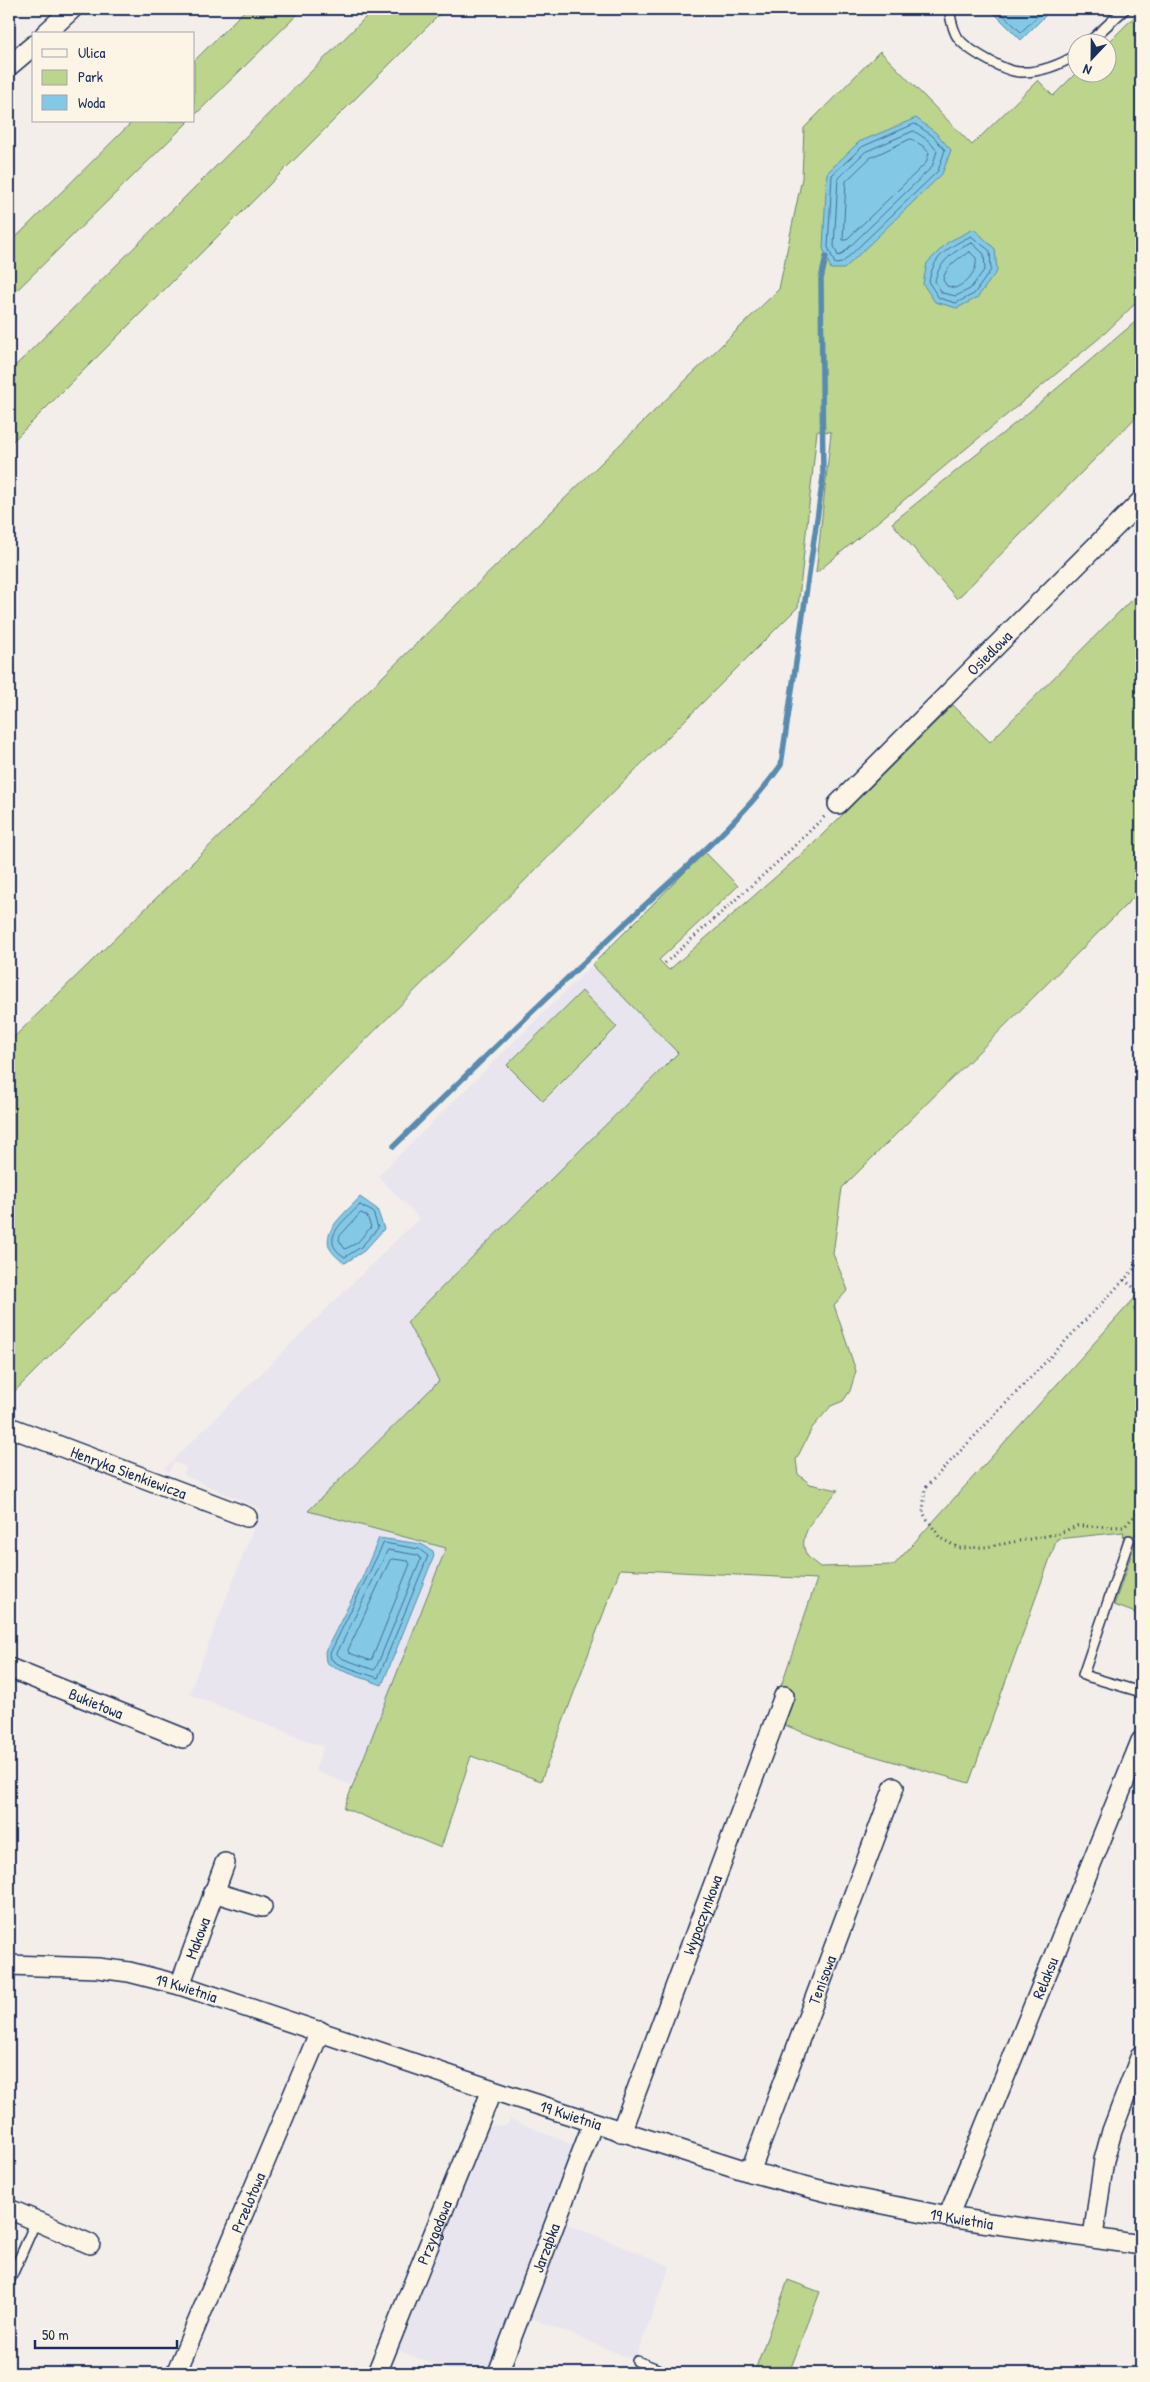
<svg xmlns="http://www.w3.org/2000/svg" width="1150" height="2382" viewBox="0 0 1150 2382" font-family="'Patrick Hand',sans-serif">
	<style>
		.built { fill: #e8e5ee }
		.green { fill: #bcd48b; stroke: #6c8274 }
		.water { fill: #83c9e5; stroke: #598baf }
		.lines { fill: none; stroke-linecap: round; stroke-linejoin: round }
		.shore { stroke: #456d94; stroke-width: 1 }
		.stream { stroke: #598baf; stroke-width: 5.5 }
		.service-casing { stroke: #1b2f5e; stroke-width: 12 }
		.minor-casing { stroke: #1b2f5e; stroke-width: 22 }
		.path { stroke: #1b2f5e; stroke-width: 3; stroke-dasharray: 1 4; stroke-linecap: butt }
		.service { stroke: #fcf5e5; stroke-width: 9 }
		.minor { stroke: #fcf5e5; stroke-width: 19 }
		.labels { text-anchor: middle; dominant-baseline: central; stroke-width: 4.5; stroke-linejoin: round; paint-order: stroke }
		.street-label { font-size: 16px; fill: #1b2f5e; stroke: #fcf5e5 }
	</style>
	<rect width="100%" height="100%" fill="#f3eee9"/>
	<filter id="ink" filterUnits="userSpaceOnUse"><feTurbulence type="fractalNoise" baseFrequency=".02" numOctaves="2"/><feDisplacementMap in="SourceGraphic" scale="10" xChannelSelector="R" yChannelSelector="G"/><feConvolveMatrix kernelMatrix="1 2 1 2 8 2 1 2 1" color-interpolation-filters="sRGB"/></filter>
	<g filter="url(#ink)">
		<path class="built" d="M 592,965 L 678,1053 L 407,1322 L 439,1381 L 308,1511 L 447,1548 L 354,1786 L 315,1771 L 323,1747 L 189,1694 L 261,1509 L 184,1475 L 186,1467 L 174,1462 L 169,1472 L 164,1469 L 419,1218 L 378,1176 Z
			M 510,2119 L 575,2146 L 490,2373 L 457,2373 L 397,2350 L 487,2126 L 507,2125 Z
			M 565,2223 L 670,2266 L 635,2360 L 529,2317 Z"/>
		<path class="green" d="M 246,9 L 303,9 L 194,116 L 194,61 Z
			M 374,9 L 445,9 L 9,445 L 9,363 L 13,368 Z
			M 1141,10 L 1141,298 L 1103,335 L 816,573 L 831,432 L 817,431 L 798,607 L 9,1397 L 9,1042 L 779,289 L 802,178 L 804,128 L 880,51 L 972,145 L 1038,80 L 1053,96 L 1077,72 L 1108,72 L 1108,43 Z
			M 133,121 L 189,121 L 9,298 L 9,244 Z
			M 1141,317 L 1141,412 L 957,599 L 892,523 L 1029,412 Z
			M 1141,590 L 1141,890 L 842,1188 L 833,1254 L 848,1290 L 834,1305 L 856,1371 L 850,1391 L 843,1401 L 831,1406 L 812,1428 L 796,1460 L 798,1474 L 810,1484 L 838,1490 C 825,1507 792,1534 808,1557 C 811,1560 816,1564 820,1567 L 894,1565 L 1141,1291 L 1141,1615 L 1114,1605 L 1138,1535 L 1123,1536 L 1124,1532 L 1057,1539 L 969,1783 L 838,1746 L 782,1724 L 779,1692 L 817,1579 L 620,1569 L 541,1781 L 471,1756 L 441,1848 L 344,1808 L 446,1548 L 308,1511 L 439,1381 L 407,1322 L 678,1053 L 592,965 L 705,852 L 738,886 L 659,960 L 669,970 L 810,847 L 953,705 L 990,742 Z
			M 582,991 L 617,1027 L 543,1101 L 507,1065 Z
			M 788,2280 L 820,2292 L 789,2373 L 754,2373 Z"/>
		<path class="water" d="M 990,9 L 1052,9 L 1021,40 Z
			M 916,118 L 936,133 L 951,150 L 942,174 L 844,269 L 831,269 L 823,248 L 827,173 L 859,142 Z
			M 974,229 L 995,249 L 997,271 L 977,298 L 957,308 L 935,302 L 923,284 L 927,263 L 948,242 Z
			M 360,1197 L 377,1209 L 384,1229 L 364,1251 L 345,1263 C 308,1240 341,1218 360,1197 Z
			M 379,1538 L 421,1544 L 433,1551 L 434,1556 L 382,1685 L 335,1668 L 326,1662 L 325,1652 L 360,1583 Z"/>
		<g class="lines">
			<path class="shore" d="M 997,9 L 1021,32 L 1045,9
				M 915,124 L 933,136 L 945,150 L 938,171 L 842,263 L 835,264 L 828,247 L 832,175 L 862,147 Z
				M 914,131 L 929,141 L 937,151 L 932,167 L 841,255 L 838,256 L 834,246 L 838,178 L 865,152 Z
				M 911,139 L 923,146 L 929,153 L 926,163 L 846,240 L 843,240 L 846,181 L 870,158 Z
				M 971,236 L 990,251 L 991,270 L 974,294 L 956,303 L 939,298 L 929,283 C 932,256 949,247 971,236 Z
				M 972,243 L 984,254 L 985,269 L 970,289 L 956,296 L 942,293 L 935,281 C 938,263 955,249 972,243 Z
				M 970,252 L 976,258 C 978,271 967,283 955,288 L 947,286 L 943,280 C 945,267 959,257 970,252 Z
				M 360,1205 L 373,1212 L 378,1228 L 361,1247 L 345,1257 C 316,1240 346,1219 360,1205 Z
				M 361,1213 L 367,1216 L 371,1227 L 357,1243 L 345,1249 L 339,1240 L 340,1236 Z
				M 384,1543 L 419,1549 L 428,1556 L 378,1678 L 338,1664 L 331,1659 L 330,1654 Z
				M 388,1550 L 417,1555 L 421,1559 L 376,1668 L 374,1670 L 341,1658 L 337,1654 Z
				M 393,1559 L 408,1561 L 410,1564 L 372,1659 L 369,1660 L 349,1653 L 348,1650 L 390,1560 Z"/>
			<path class="stream" d="M 394,1146 C 472,1069 551,993 631,918 C 683,869 740,823 781,765 L 823,478 L 821,279 L 826,257
				M 1136,1309 L 1141,1313"/>
			<g class="service-casing">
				<path id="service" d="M 949,9 C 951,19 952,29 958,38 C 967,50 1004,71 1019,72 C 1040,73 1060,65 1078,54
					M 1089,42 L 1125,9
					M 1129,1540 L 1083,1675 L 1141,1692
					M 9,2282 L 36,2221
					M 637,2361 L 668,2373"/>
			</g>
			<g class="minor-casing">
				<g id="minor">
					<path d="M 45,34 L 72,9"/>
					<path d="M 9,66 L 34,45"/>
					<path id="s1" d="M 838,804 L 1141,501"/>
					<path id="s2" d="M 9,1427 L 247,1517"/>
					<path id="s3" d="M 9,1668 L 183,1738"/>
					<path d="M 213,1892 L 262,1907"/>
					<path id="s4" d="M 9,1965 L 98,1968 L 129,1972 L 180,1985 L 511,2096 L 750,2172 L 839,2195 L 948,2217 L 1141,2245"/>
					<path id="s5" d="M 180,1985 L 225,1863"/>
					<path id="s6" d="M 621,2132 L 784,1696"/>
					<path id="s7" d="M 750,2172 L 894,1787"/>
					<path d="M 9,2209 L 90,2244"/>
					<path id="s8" d="M 948,2217 L 1141,1741"/>
					<path d="M 1093,2237 L 1104,2160 L 1112,2131 L 1141,2055"/>
					<path id="s9" d="M 176,2373 L 320,2031"/>
					<path id="s10" d="M 377,2373 L 492,2090"/>
					<path id="s11" d="M 498,2373 L 593,2123"/>
				</g>
			</g>
			<path class="path" d="M 665,963 L 781,859 L 825,816
				M 1141,1262 L 925,1488 L 923,1513 L 940,1538 L 959,1548 L 986,1547 L 1057,1534 L 1077,1526 L 1124,1527 L 1141,1509
				M 1124,1280 L 1141,1293"/>
			<use href="#service" class="service"/>
			<use href="#minor" class="minor"/>
		</g>
	</g>
	<g class="labels">
		<g class="street-label">
			<text stroke="none"><textPath href="#s1" startOffset="214">Osiedlowa</textPath></text>
			<text stroke="none"><textPath href="#s2" startOffset="128">Henryka Sienkiewicza</textPath></text>
			<text stroke="none"><textPath href="#s3" startOffset="94">Bukietowa</textPath></text>
			<text stroke="none"><textPath href="#s6" startOffset="232">Wypoczynkowa</textPath></text>
			<text stroke="none"><textPath href="#s5" startOffset="50">Makowa</textPath></text>
			<text stroke="none"><textPath href="#s7" startOffset="205">Tenisowa</textPath></text>
			<text stroke="none"><textPath href="#s8" startOffset="258">Relaksu</textPath></text>
			<text stroke="none"><textPath href="#s4" startOffset="180">19 Kwietnia</textPath></text>
			<text stroke="none"><textPath href="#s4" startOffset="585">19 Kwietnia</textPath></text>
			<text stroke="none"><textPath href="#s9" startOffset="185">Przelotowa</textPath></text>
			<text stroke="none"><textPath href="#s4" startOffset="990">19 Kwietnia</textPath></text>
			<text stroke="none"><textPath href="#s10" startOffset="152">Przygodowa</textPath></text>
			<text stroke="none"><textPath href="#s11" startOffset="134">Jarząbka</textPath></text>
		</g>
	</g>
	<rect width="1150" height="2382" fill="none" stroke="#fcf5e5" stroke-width="30"/>
	<rect x="15" y="15" width="1120" height="2352" fill="none" stroke="#1b2f5e" stroke-width="2" filter="url(#ink)"/>
	<rect x="32" y="32" width="162" height="90" fill="#fcf5e5" stroke="#a2a6af"/>
	<rect x="42" y="49" width="25" height="8" fill="#fcf5e5" stroke="#a2a6af"/>
	<text x="78" y="58" font-size="15" fill="#1b2f5e">Ulica</text>
	<rect x="42" y="70" width="25" height="15" fill="#bcd48b" stroke="#a2a6af"/>
	<text x="78" y="82" font-size="15" fill="#1b2f5e">Park</text>
	<rect x="42" y="95" width="25" height="15" fill="#83c9e5" stroke="#a2a6af"/>
	<text x="78" y="108" font-size="15" fill="#1b2f5e">Woda</text>
	<g transform="translate(1092 58) rotate(202)"><circle r="24" fill="#fcf5e5" stroke="#a2a6af"/>
	<path d="M0-4L9 19L0 12L-9 19Z" fill="#1b2f5e"/>
	<text y="-8" font-size="14" font-weight="bold" text-anchor="middle" fill="#1b2f5e">N</text>
	</g>
	<path d="M35 2340v8h142v-8" fill="none" stroke="#1b2f5e" stroke-width="2.5"/>
	<text x="42" y="2340" font-size="15" fill="#1b2f5e" stroke="#fcf5e5" stroke-width="4" paint-order="stroke">50 m</text>
</svg>
